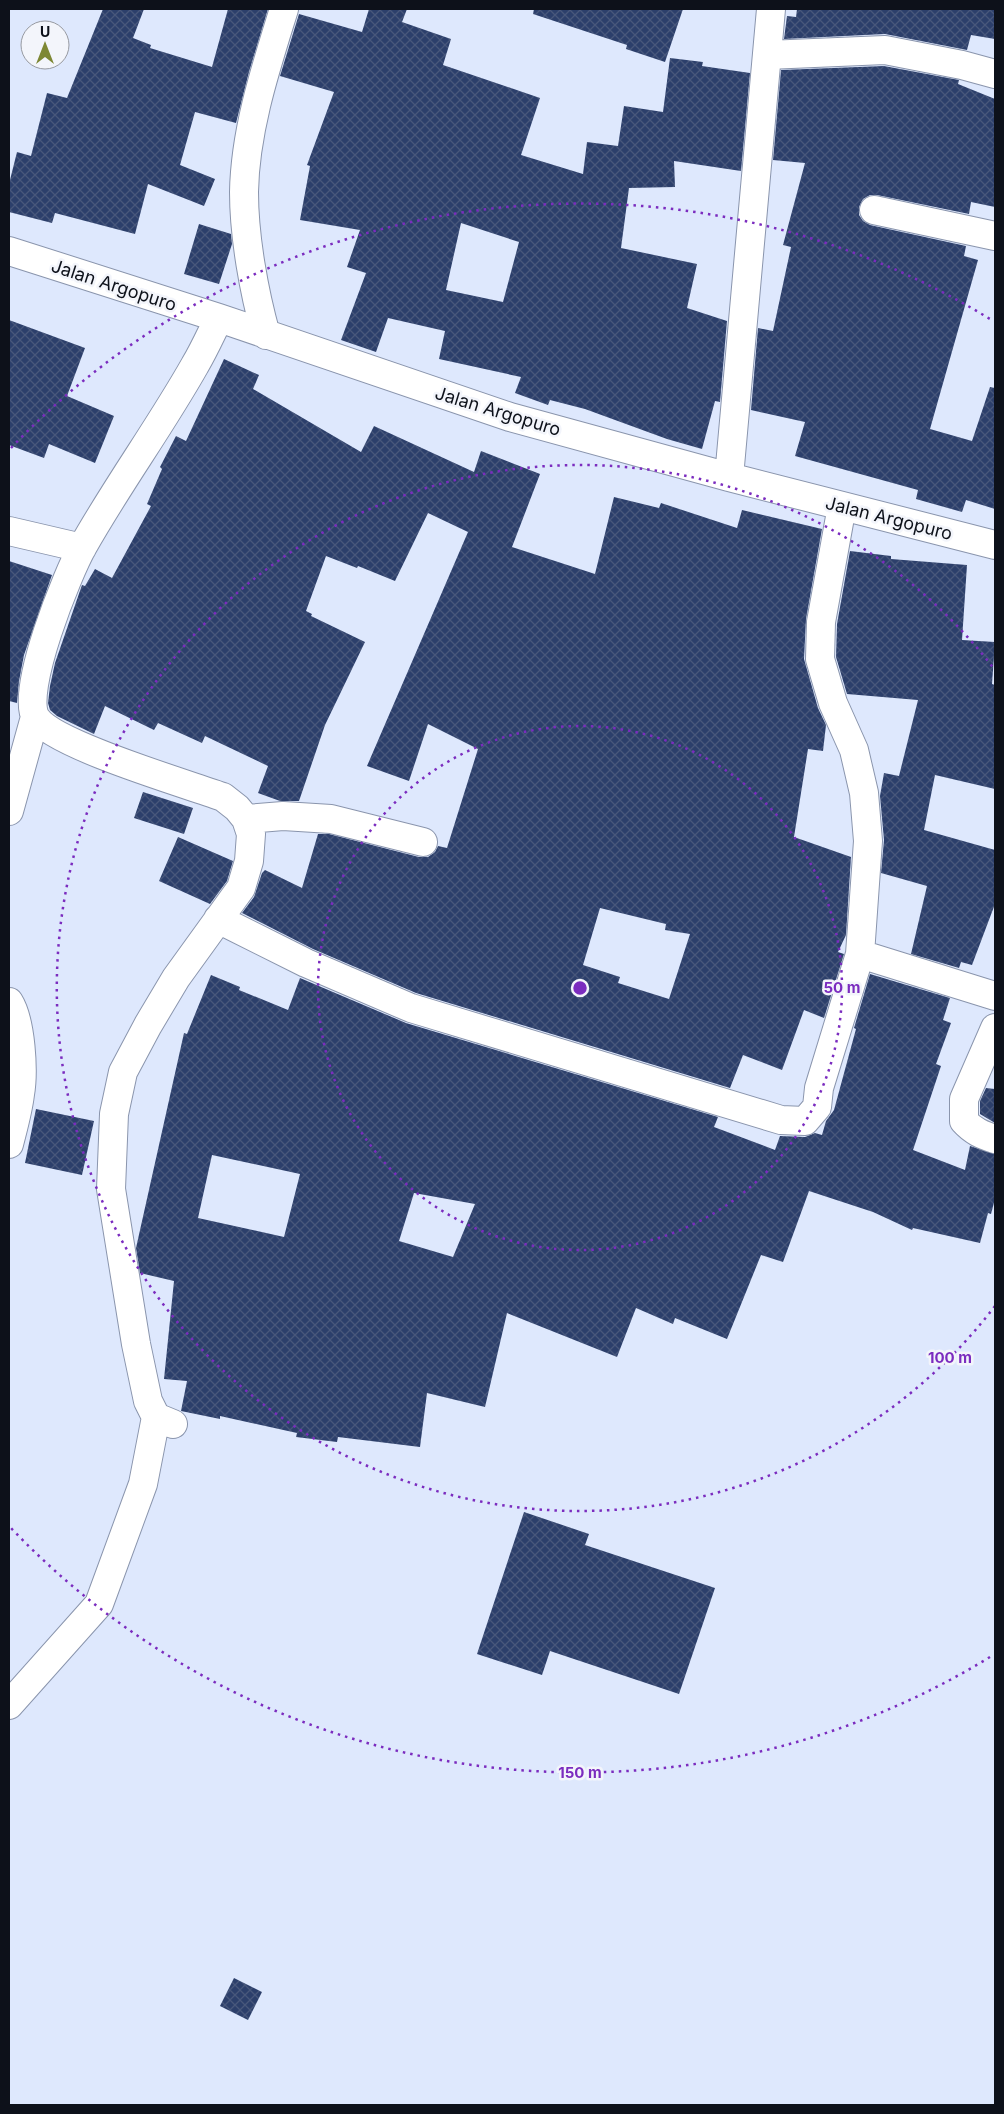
<svg xmlns="http://www.w3.org/2000/svg" width="1004" height="2114" viewBox="0 0 1004 2114" font-family="Inter,sans-serif">
	<style>
		.building { fill: url(#building-cross-hatch); fill-rule: evenodd }
		.lines { fill: none; stroke-linecap: round; stroke-linejoin: round }
		.minor-casing { stroke: #8a95ad; stroke-width: 30 }
		.minor { stroke: #fff; stroke-width: 28 }
		.ring { fill: none; stroke: #7b2cbf; stroke-width: 2.5; stroke-dasharray: 2.5 5 }
		.labels { text-anchor: middle; dominant-baseline: central; stroke-width: 5; stroke-linejoin: round; paint-order: stroke }
		.street-label { font-size: 18px; fill: #0d111a; stroke: #f3f5fb }
		.centre { fill: #7b2cbf; stroke: #f3f5fb; stroke-width: 2.5 }
		.ring-label { font-size: 15px; text-anchor: middle; font-weight: bold; fill: #7b2cbf; stroke: #f3f5fb; stroke-width: 5; stroke-linejoin: round; paint-order: stroke }
	</style>
	<defs>
		<pattern id="building-cross-hatch" width="8" height="8" patternUnits="userSpaceOnUse" patternTransform="scale(1.25)"><rect width="8" height="8" fill="#2c3f6b"/><path d="M0 0l8 8M0 8l8-8" fill="none" stroke="#48577b"/></pattern>
	</defs>
	<rect width="100%" height="100%" fill="#dee8fd"/>
	<path class="building" d="M 103,9 L 144,9 L 133,38 L 151,45 L 150,48 L 212,67 L 228,9 L 268,9 L 249,72 L 236,123 L 195,112 L 180,165 L 215,179 L 204,206 L 148,184 L 135,234 L 55,213 L 52,223 L 9,212 L 9,184 L 17,152 L 31,156 L 47,93 L 67,98 Z
		M 369,9 L 407,9 L 402,22 L 451,39 L 443,65 L 540,98 L 521,155 L 583,174 L 587,142 L 618,146 L 624,106 L 663,112 L 670,58 L 703,62 L 702,66 L 750,73 L 741,171 L 674,161 L 675,187 L 629,188 L 621,248 L 697,264 L 687,308 L 727,321 L 720,402 L 715,401 L 702,449 L 667,439 L 585,409 L 550,400 L 548,405 L 515,393 L 521,377 L 439,359 L 445,331 L 388,318 L 376,352 L 341,340 L 366,273 L 347,267 L 360,230 L 300,220 L 310,166 L 307,165 L 334,92 L 280,76 L 299,14 L 362,32 ZM 461,223 L 519,242 L 503,302 L 446,290 Z
		M 534,9 L 683,9 L 665,62 L 626,49 L 627,45 L 533,14 Z
		M 797,9 L 995,9 L 995,39 L 971,35 L 967,50 L 885,34 L 784,39 L 787,16 L 796,17 Z
		M 884,66 L 959,80 L 958,84 L 995,99 L 995,207 L 971,202 L 969,214 L 877,195 L 870,195 L 863,199 L 859,207 L 859,215 L 863,221 L 870,225 L 966,246 L 964,256 L 978,260 L 930,429 L 972,441 L 990,387 L 995,388 L 995,509 L 966,500 L 962,512 L 916,499 L 918,490 L 795,456 L 805,422 L 751,410 L 758,328 L 773,331 L 791,247 L 783,245 L 805,163 L 773,160 L 781,70 Z
		M 199,224 L 231,234 L 232,244 L 219,284 L 184,274 Z
		M 9,320 L 85,348 L 67,396 L 114,416 L 95,463 L 49,444 L 44,458 L 9,445 Z
		M 224,359 L 259,375 L 253,389 L 361,452 L 374,426 L 474,472 L 481,451 L 540,474 L 512,547 L 595,574 L 614,497 L 659,508 L 661,503 L 737,528 L 742,510 L 822,529 L 806,619 L 804,659 L 818,708 L 826,725 L 823,751 L 808,749 L 794,837 L 851,857 L 846,935 L 838,952 L 844,954 L 824,1018 L 804,1010 L 782,1070 L 743,1055 L 730,1088 L 416,993 L 313,949 L 242,913 L 254,897 L 262,873 L 265,870 L 302,888 L 318,834 L 329,834 L 419,857 L 428,857 L 435,852 L 438,846 L 447,848 L 478,749 L 428,724 L 409,781 L 367,766 L 468,532 L 428,513 L 395,581 L 358,566 L 357,568 L 326,556 L 306,611 L 312,614 L 311,616 L 365,642 L 325,725 L 299,801 L 280,801 L 258,793 L 268,766 L 205,736 L 202,743 L 158,723 L 154,730 L 105,706 L 94,734 L 57,716 L 50,710 L 48,703 L 50,686 L 55,663 L 82,585 L 85,586 L 95,569 L 112,578 L 151,506 L 147,504 L 162,469 L 160,467 L 176,436 L 186,441 ZM 600,908 L 666,924 L 665,930 L 690,934 L 669,999 L 618,983 L 620,977 L 583,965 Z
		M 850,551 L 891,556 L 891,559 L 967,565 L 962,640 L 995,642 L 992,684 L 995,685 L 995,789 L 935,775 L 924,830 L 995,850 L 995,904 L 972,965 L 961,962 L 959,968 L 911,954 L 927,886 L 881,873 L 884,840 L 880,796 L 884,773 L 899,776 L 918,700 L 847,694 L 836,657 L 837,624 Z
		M 9,561 L 52,575 L 24,655 L 19,681 L 17,703 L 9,701 Z
		M 143,792 L 193,808 L 184,834 L 134,818 Z
		M 178,837 L 233,861 L 227,881 L 210,904 L 159,881 Z
		M 870,974 L 950,998 L 943,1020 L 951,1023 L 936,1064 L 941,1066 L 913,1150 L 965,1170 L 970,1146 L 995,1154 L 995,1199 L 991,1214 L 988,1213 L 980,1243 L 913,1228 L 912,1230 L 873,1212 L 809,1191 L 783,1262 L 761,1255 L 727,1339 L 675,1318 L 673,1324 L 636,1308 L 617,1357 L 507,1313 L 485,1407 L 427,1393 L 420,1447 L 338,1437 L 337,1442 L 296,1437 L 297,1433 L 220,1416 L 220,1419 L 181,1411 L 187,1381 L 164,1379 L 174,1281 L 140,1273 L 136,1248 L 184,1033 L 187,1034 L 211,975 L 240,987 L 239,990 L 288,1010 L 300,978 L 406,1023 L 718,1117 L 714,1127 L 775,1150 L 780,1136 L 805,1137 L 815,1133 L 822,1135 L 826,1121 L 834,1110 L 856,1029 L 854,1028 ZM 212,1155 L 300,1174 L 284,1237 L 198,1218 ZM 414,1193 L 475,1204 L 453,1257 L 399,1241 Z
		M 986,1088 L 995,1089 L 995,1123 L 980,1114 L 980,1101 Z
		M 36,1109 L 94,1121 L 82,1175 L 25,1163 Z
		M 524,1512 L 589,1534 L 585,1545 L 715,1588 L 679,1694 L 550,1651 L 542,1675 L 477,1654 Z
		M 234,1978 L 262,1992 L 248,2020 L 220,2006 Z"/>
	<g class="lines">
		<g class="minor-casing">
			<path id="minor" d="M 767,55 L 885,50 L 962,65 L 995,74
				M 874,210 L 995,236
				M 9,251 L 219,318 L 510,417 L 729,477 L 995,545
				M 266,335 C 254,292 244,237 244,192 C 245,130 266,67 284,9
				M 729,477 L 771,9
				M 9,531 L 82,548
				M 9,811 L 35,717
				M 246,819 L 283,816 L 331,819 L 423,842
				M 218,919 L 306,963 L 411,1008 L 781,1120 L 805,1121 L 817,1107 L 819,1088 L 860,954 L 868,841 L 864,793 L 854,750 L 833,703 L 820,659 L 821,622 L 842,506
				M 860,954 L 995,996
				M 9,1002 C 21,1021 24,1071 20,1094 C 18,1111 13,1128 9,1144
				M 995,1028 L 964,1099 L 964,1121 C 973,1131 982,1135 995,1139
				M 173,1424 L 156,1417 L 148,1401 L 136,1344 L 111,1189 L 114,1114 L 123,1072 L 148,1025 L 176,978 L 241,888 L 249,861 L 251,834 L 246,819 L 237,808 L 223,797 C 187,784 54,745 36,718 C 19,693 68,572 83,546 C 118,484 160,427 195,365 C 204,350 211,334 219,318
				M 9,1705 L 99,1604 L 143,1484 L 156,1417"/>
		</g>
		<use href="#minor" class="minor"/>
	</g>
	<g class="ring">
		<circle cx="580" cy="988" r="262"/>
		<path d="M995 1306A523 523 0 1 1 995 670"/>
		<path d="M990 1657A785 785 0 0 1 11 1528M11 448A785 785 0 0 1 990 319"/>
	</g>
	<g class="labels">
		<g class="street-label">
			<text transform="translate(114 285) rotate(18)">Jalan Argopuro</text>
			<text transform="translate(498 411) rotate(17)">Jalan Argopuro</text>
			<text transform="translate(889 518) rotate(14)">Jalan Argopuro</text>
		</g>
	</g>
	<circle cx="580" cy="988" r="8" class="centre"/>
	<g class="ring-label">
		<text x="842" y="993">50 m</text>
		<text x="950" y="1363">100 m</text>
		<text x="580" y="1778">150 m</text>
	</g>
	<rect width="1004" height="2114" fill="none" stroke="#0d111a" stroke-width="20"/>
	<g transform="translate(45 45)"><circle r="24" fill="#f3f5fb" stroke="#979aa1"/>
	<path d="M0-4L9 19L0 12L-9 19Z" fill="#7d8734"/>
	<text y="-8" font-size="14" font-weight="bold" text-anchor="middle" fill="#0d111a">U</text>
	</g>
</svg>
